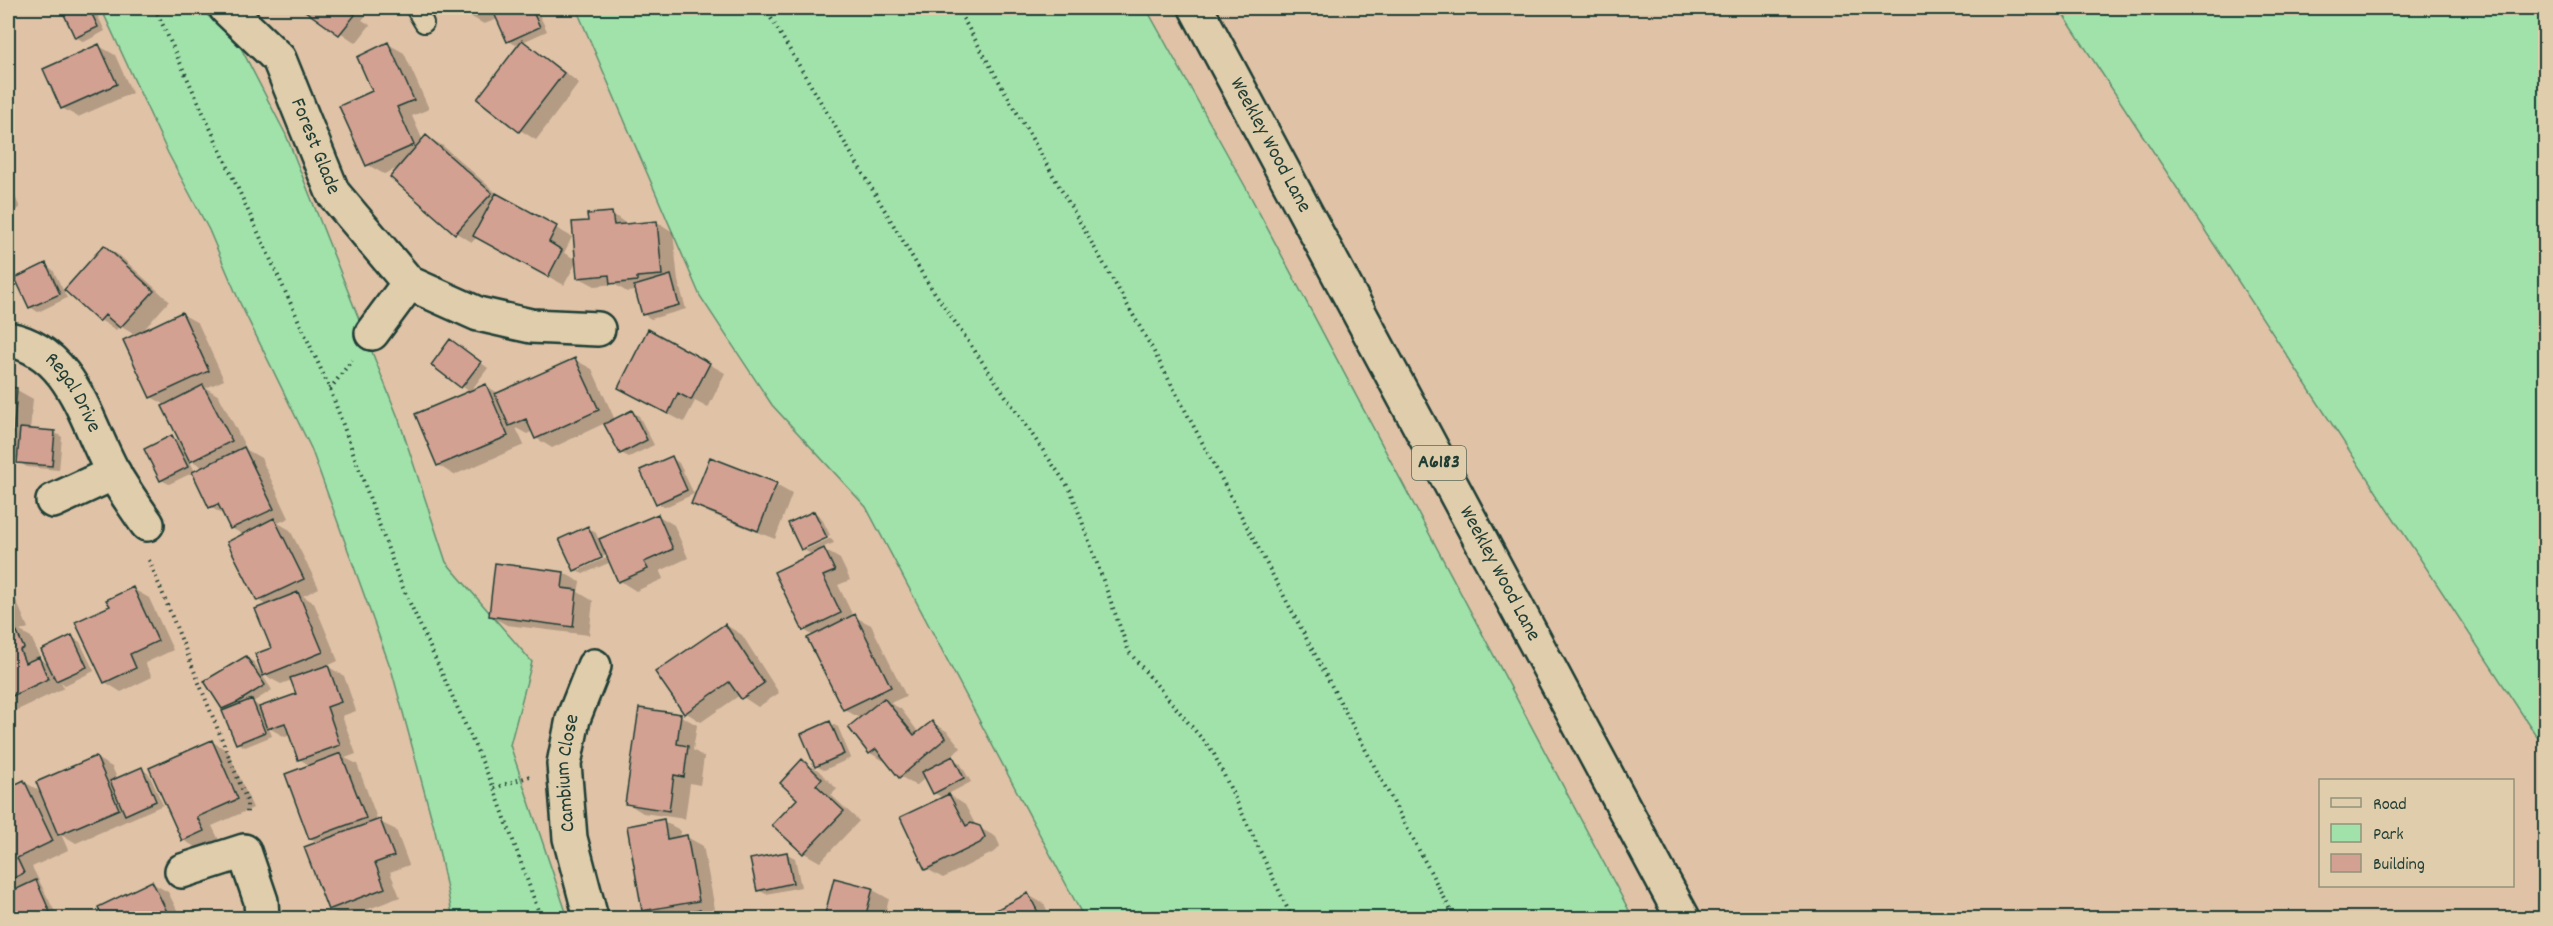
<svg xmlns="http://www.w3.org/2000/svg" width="2553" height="926" viewBox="0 0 2553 926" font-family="Dekko,sans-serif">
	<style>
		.green { fill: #a1e1aa; stroke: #608f6f; stroke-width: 1.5 }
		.shadow { fill: #0003; fill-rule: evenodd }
		.building { fill: #d2a192; stroke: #1f3d34; stroke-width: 1.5 }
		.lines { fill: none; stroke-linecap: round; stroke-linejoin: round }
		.service-casing { stroke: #1f3d34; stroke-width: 22 }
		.minor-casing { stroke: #1f3d34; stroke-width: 38 }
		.primary-casing { stroke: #1f3d34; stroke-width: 38 }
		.path { stroke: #1f3d34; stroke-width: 4; stroke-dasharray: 1.5 4.5; stroke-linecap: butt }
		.service { stroke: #dfcdab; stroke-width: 18 }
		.minor { stroke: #dfcdab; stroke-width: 33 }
		.primary { stroke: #dfcdab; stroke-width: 33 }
		.labels { text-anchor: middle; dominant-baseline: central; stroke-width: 4.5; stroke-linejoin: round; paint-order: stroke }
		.shield { fill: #dfcdab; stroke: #596858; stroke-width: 1.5 }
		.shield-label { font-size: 20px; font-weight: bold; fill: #1f3d34 }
		.street-label { font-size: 21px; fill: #1f3d34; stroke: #dfcdab }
	</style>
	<rect width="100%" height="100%" fill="#e0c2a6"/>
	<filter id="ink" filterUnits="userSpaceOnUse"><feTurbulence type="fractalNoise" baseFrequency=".0167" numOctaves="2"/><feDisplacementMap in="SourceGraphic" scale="12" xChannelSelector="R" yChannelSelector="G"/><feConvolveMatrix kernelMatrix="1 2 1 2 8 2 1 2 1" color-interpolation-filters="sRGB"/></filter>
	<g filter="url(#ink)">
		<path class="green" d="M 101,8 L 200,8 L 241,48 L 286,135 L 399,420 L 446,562 L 532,662 L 510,745 L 568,918 L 453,918 L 435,831 L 392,672 L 311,448 L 240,303 L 209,230 L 168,153 Z
			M 576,8 L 1146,8 L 1245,186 L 1633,918 L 1084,918 L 866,507 L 772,405 L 700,296 Z
			M 2059,8 L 2545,8 L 2545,749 Z"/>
		<path class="shadow" d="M 70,8 L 94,8 L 105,31 L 84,42 L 76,37 L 64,11 Z
			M 305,8 L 372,8 L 362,20 L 370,25 L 356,43 Z
			M 465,8 L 536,8 L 547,31 L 516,45 L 508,41 L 498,19 L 484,24 L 468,15 Z
			M 522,42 L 538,52 L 579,83 L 536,140 L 520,130 Z
			M 388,44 L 404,53 L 429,109 L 412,116 L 423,141 L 427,137 L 443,146 L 501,197 L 572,237 L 564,253 L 577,260 L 590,222 L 611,213 L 628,225 L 657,222 L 673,232 L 678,281 L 686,309 L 651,319 L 643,314 L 637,291 L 627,292 L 614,284 L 595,286 L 578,277 L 577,261 L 564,285 L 477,237 L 472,242 L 456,233 L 392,177 L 401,167 L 384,174 L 368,165 L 374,91 Z
			M 99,46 L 115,55 L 132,93 L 78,117 L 62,108 Z
			M 8,180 L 20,208 L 8,214 Z
			M 104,247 L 120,256 L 169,301 L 141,333 L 182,314 L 198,323 L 224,380 L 206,388 L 219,396 L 247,450 L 261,458 L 289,518 L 278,523 L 290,530 L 319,588 L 303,596 L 314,603 L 338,661 L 327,666 L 344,676 L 356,711 L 342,716 L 356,754 L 345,758 L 357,764 L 378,821 L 396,830 L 409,865 L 390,872 L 400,897 L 345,918 L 329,909 L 319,843 L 310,838 L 311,766 L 299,759 L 291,735 L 285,737 L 269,728 L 272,736 L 245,747 L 237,743 L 228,711 L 223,708 L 246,658 L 254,662 L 272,690 L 253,702 L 261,708 L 297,695 L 292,680 L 281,684 L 264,675 L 273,649 L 267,606 L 258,600 L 229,542 L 244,535 L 231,528 L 226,516 L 210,507 L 194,472 L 169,484 L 161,480 L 172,437 L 182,443 L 166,405 L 151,397 L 135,335 L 120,326 L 116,330 L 100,320 ZM 189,459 L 204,468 L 195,472 Z
			M 46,265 L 53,270 L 67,298 L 38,312 L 30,307 Z
			M 8,280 L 12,290 L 8,293 Z
			M 458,346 L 488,368 L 470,392 L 433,365 Z
			M 575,360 L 592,369 L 615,420 L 632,411 L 639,416 L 654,445 L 629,457 L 621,453 L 605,423 L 552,448 L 536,438 L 533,431 L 527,434 L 516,428 L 524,445 L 454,475 L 438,465 L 486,386 L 500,394 Z
			M 709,364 L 725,373 L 708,408 L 695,401 L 684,422 L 636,397 Z
			M 8,389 L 17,390 L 33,399 L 30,430 L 54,432 L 62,437 L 59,470 L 27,467 L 19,462 L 19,459 L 8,458 Z
			M 672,458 L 679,463 L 694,494 L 665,507 L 657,503 Z
			M 776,485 L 792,494 L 775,539 L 709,513 L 693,504 Z
			M 814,512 L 821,517 L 830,535 L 805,547 L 805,550 L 831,538 L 834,543 L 821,548 L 840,559 L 850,580 L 838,585 L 853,616 L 871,625 L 906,696 L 890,703 L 901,709 L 919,733 L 932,722 L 948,732 L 961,748 L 950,757 L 960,763 L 971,782 L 948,794 L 965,805 L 976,826 L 996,837 L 1000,846 L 996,851 L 943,878 L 927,869 L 943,798 L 934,793 L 926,777 L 916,786 L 900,776 L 888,761 L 886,762 L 870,753 L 861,719 L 844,709 L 814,636 L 804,630 L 813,555 L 802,549 Z
			M 657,515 L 674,525 L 688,558 L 660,571 L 663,579 L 636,591 L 620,581 L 611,562 L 583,574 L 575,570 L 588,528 L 596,533 L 599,541 ZM 609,554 L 610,556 L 578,571 L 578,568 Z
			M 564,573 L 580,582 L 578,592 L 593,601 L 589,635 L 507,625 L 490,616 Z
			M 133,589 L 149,598 L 173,650 L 145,663 L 152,677 L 121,692 L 105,682 L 112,607 Z
			M 8,595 L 16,600 L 28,628 L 20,631 L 31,637 L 40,657 L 38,658 L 50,665 L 72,637 L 80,642 L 94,671 L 65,685 L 61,682 L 64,688 L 11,713 L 8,711 Z
			M 726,625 L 742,635 L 779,693 L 758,707 L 740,695 L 701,722 L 685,712 Z
			M 681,716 L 697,725 L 693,750 L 704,757 L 700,785 L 690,783 L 685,819 L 643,813 L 627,803 Z
			M 830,723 L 838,727 L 851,758 L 824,770 L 816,766 Z
			M 211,741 L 228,751 L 253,808 L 212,826 L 219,840 L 199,849 L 183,840 Z
			M 96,758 L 112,767 L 118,780 L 141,769 L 149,774 L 163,805 L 76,843 L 61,834 L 68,850 L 32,867 L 57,916 L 52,918 L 15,918 L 8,903 L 8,895 L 17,891 L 8,885 L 8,790 L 24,782 L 42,792 Z
			M 802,761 L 818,770 L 837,789 L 831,795 L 859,821 L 820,862 L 804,853 L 799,799 Z
			M 663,821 L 680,830 L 681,838 L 687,837 L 703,846 L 715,909 L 702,912 L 714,918 L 676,918 L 679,916 L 659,918 L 644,910 Z
			M 787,854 L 795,858 L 801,887 L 766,894 L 758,890 Z
			M 836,880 L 873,890 L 889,899 L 884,918 L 826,918 Z
			M 152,883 L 168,892 L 181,918 L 105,918 L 100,908 Z
			M 1028,895 L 1044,904 L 1051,918 L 984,918 Z
			M 376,913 L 385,918 L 361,918 Z"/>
		<path class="building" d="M 66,8 L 89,8 L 98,27 L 75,38 L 62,10 Z
			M 301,8 L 349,8 L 347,9 L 355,15 L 339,35 Z
			M 464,8 L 489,8 L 467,16 Z
			M 506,8 L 531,8 L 540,27 L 507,42 L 494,13 Z
			M 522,40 L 564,73 L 519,132 L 477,99 Z
			M 388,42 L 414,100 L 397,107 L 414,145 L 366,166 L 339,106 L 372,91 L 357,57 Z
			M 99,44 L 117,84 L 61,109 L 43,69 Z
			M 426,135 L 492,193 L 455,234 L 390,177 Z
			M 496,193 L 557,226 L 549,242 L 562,250 L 548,277 L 473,236 Z
			M 612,212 L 614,225 L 657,221 L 662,275 L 637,277 L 637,281 L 610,284 L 609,275 L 577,278 L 572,222 L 588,221 L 587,214 Z
			M 104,245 L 154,291 L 120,328 L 105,315 L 99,322 L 64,290 Z
			M 46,263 L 60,294 L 29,308 L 15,278 Z
			M 671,275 L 679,305 L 642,315 L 634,286 Z
			M 182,312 L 209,371 L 150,398 L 123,340 Z
			M 648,329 L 710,363 L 691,400 L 678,393 L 668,414 L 618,388 Z
			M 450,339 L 481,362 L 461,388 L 431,365 Z
			M 575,358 L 599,410 L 535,439 L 526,419 L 509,426 L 495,394 Z
			M 486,384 L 508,436 L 437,466 L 415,414 Z
			M 203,385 L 232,441 L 190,462 L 162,406 Z
			M 8,387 L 17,388 L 12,451 L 8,451 Z
			M 632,410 L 647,440 L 620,454 L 604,424 Z
			M 20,428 L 55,431 L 52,466 L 17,463 Z
			M 172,435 L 188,467 L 160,481 L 144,449 Z
			M 244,447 L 274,509 L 230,529 L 218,504 L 209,508 L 192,472 Z
			M 672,456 L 687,490 L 656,504 L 640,470 Z
			M 710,457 L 777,483 L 758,531 L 691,504 Z
			M 814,511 L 827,538 L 801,550 L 788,523 Z
			M 658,514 L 673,549 L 644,562 L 648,569 L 618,582 L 599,539 Z
			M 274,518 L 304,579 L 257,601 L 227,542 Z
			M 588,526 L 602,558 L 574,571 L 559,539 Z
			M 824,548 L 835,571 L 823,576 L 841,613 L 803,631 L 774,572 Z
			M 495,563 L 564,572 L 562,588 L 577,590 L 573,627 L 489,616 Z
			M 133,587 L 158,641 L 130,654 L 136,668 L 104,683 L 75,622 L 110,606 L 106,600 Z
			M 298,592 L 323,652 L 263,676 L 255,654 L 271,648 L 255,609 Z
			M 855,614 L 891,687 L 843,710 L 807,638 Z
			M 725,624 L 764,683 L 741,699 L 729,682 L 684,714 L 655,672 Z
			M 14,626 L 24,648 L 20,650 L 25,663 L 39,657 L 48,679 L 8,698 L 8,629 Z
			M 72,635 L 87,667 L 56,681 L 41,650 Z
			M 246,656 L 265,685 L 238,702 L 222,709 L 204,681 Z
			M 328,665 L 341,702 L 327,707 L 340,745 L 298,760 L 285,723 L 267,729 L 259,707 L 296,694 L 290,678 Z
			M 884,698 L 914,735 L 932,721 L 946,738 L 899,778 L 876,749 L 869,754 L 848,727 Z
			M 252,699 L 265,732 L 236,744 L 222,711 Z
			M 639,708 L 681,714 L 677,744 L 688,746 L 684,777 L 674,775 L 669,811 L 625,804 Z
			M 830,721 L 844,754 L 815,767 L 801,734 Z
			M 212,740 L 238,799 L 197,817 L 204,831 L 182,841 L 149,768 Z
			M 341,753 L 366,818 L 309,839 L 285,774 Z
			M 96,756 L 119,809 L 58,835 L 36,782 Z
			M 953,756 L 964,778 L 933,794 L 922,772 Z
			M 802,759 L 822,779 L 816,785 L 844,811 L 803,854 L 772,825 L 797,799 L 780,783 Z
			M 142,767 L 156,801 L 125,815 L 110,781 Z
			M 24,780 L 53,841 L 17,858 L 24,873 L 8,881 L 8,788 Z
			M 949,794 L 966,826 L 971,823 L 980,826 L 985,837 L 980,843 L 925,870 L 900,817 Z
			M 380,819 L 394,856 L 375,863 L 385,888 L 328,910 L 304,847 Z
			M 664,819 L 667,839 L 687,835 L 699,901 L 642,911 L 627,826 Z
			M 787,852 L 793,883 L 757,891 L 750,859 Z
			M 834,878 L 873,888 L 865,918 L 824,918 Z
			M 36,880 L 50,912 L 36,918 L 13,918 L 8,907 L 8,893 Z
			M 152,881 L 170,918 L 103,918 L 98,907 Z
			M 1028,893 L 1041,918 L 981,918 Z
			M 700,909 L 703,918 L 671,918 Z
			M 376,912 L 378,918 L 357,918 Z"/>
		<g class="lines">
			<g class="service-casing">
				<path id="service" d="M 415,8 L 424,23"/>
			</g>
			<g class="minor-casing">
				<g id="minor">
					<path id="s1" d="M 226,8 L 279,59 L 333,193 L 409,283 L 478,314 L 531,326 L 598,329"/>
					<path d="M 372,333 L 409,283"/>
					<path id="s2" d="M 8,339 C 74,352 85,422 114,474 C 124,491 136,508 147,524"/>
					<path d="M 53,501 L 114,473"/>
					<path d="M 182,871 L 244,851 L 261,901 L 262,918"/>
					<path id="s3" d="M 591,918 L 570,838 L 564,764 L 573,719 L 594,666"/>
				</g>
			</g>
			<g class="primary-casing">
				<g id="primary">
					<path id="s4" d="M 1196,8 L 1683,918"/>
				</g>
			</g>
			<path class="path" d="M 155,8 L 330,389 L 399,579 L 494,788 L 541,918
				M 765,8 L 926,280 L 1071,491 L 1129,652 L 1213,752 L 1292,918
				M 957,8 L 1152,348 L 1455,918
				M 330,389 L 352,360
				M 149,560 L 247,801 L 247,815
				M 494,788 L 530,776"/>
			<use href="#service" class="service"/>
			<use href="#minor" class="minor"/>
			<use href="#primary" class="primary"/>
		</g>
	</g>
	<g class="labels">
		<rect class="shield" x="1412" y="446" width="54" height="34" rx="4.5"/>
		<g class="shield-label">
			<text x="1439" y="463">A6183</text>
		</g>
		<g class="street-label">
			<text stroke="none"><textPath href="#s1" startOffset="168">Forest Glade</textPath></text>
			<text stroke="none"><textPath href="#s4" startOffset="156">Weekley Wood Lane</textPath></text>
			<text stroke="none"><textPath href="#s2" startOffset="88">Regal Drive</textPath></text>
			<text stroke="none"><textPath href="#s4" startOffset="642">Weekley Wood Lane</textPath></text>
			<text stroke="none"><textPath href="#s3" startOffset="148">Cambium Close</textPath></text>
		</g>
	</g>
	<rect width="2553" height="926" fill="none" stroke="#dfcdab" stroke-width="30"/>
	<rect x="15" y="15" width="2523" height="896" fill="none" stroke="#1f3d34" stroke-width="2" filter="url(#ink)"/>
	<rect x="2319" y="779" width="195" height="108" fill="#dfcdab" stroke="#92937b" stroke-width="1.5"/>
	<rect x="2331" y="798" width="30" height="9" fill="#dfcdab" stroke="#92937b" stroke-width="1.5"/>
	<text x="2373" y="809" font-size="18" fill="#1f3d34">Road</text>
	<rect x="2331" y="824" width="30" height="18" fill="#a1e1aa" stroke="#92937b" stroke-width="1.5"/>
	<text x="2373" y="839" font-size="18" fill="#1f3d34">Park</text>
	<rect x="2331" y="854" width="30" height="18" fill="#d2a192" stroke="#92937b" stroke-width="1.5"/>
	<text x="2373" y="869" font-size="18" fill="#1f3d34">Building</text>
</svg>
